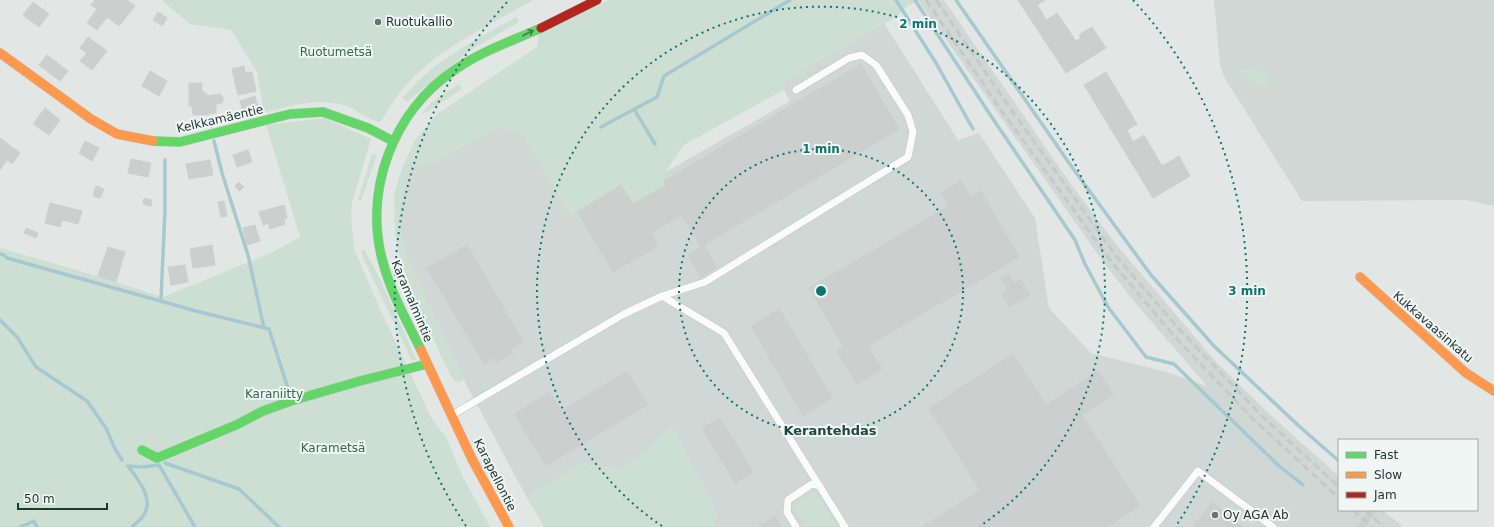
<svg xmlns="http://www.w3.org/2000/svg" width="1494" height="527" viewBox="0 0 1494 527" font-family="'DejaVu Sans',sans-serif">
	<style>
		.built { fill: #d0d8d5 }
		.green { fill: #cddfd3 }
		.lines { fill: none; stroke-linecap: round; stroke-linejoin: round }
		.stream { stroke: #a6c8d1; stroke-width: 3.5 }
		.building { fill: #cbd0ce; stroke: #cbd0ce }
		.lane-casing { stroke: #bfc4c2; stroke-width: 8 }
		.fast-casing { stroke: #bec5c2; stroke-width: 10 }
		.slow-casing { stroke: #bec5c2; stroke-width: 10 }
		.jam-casing { stroke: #bec5c2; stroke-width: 10 }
		.lane { stroke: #fbfbfb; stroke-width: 7 }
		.fast { stroke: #63d668; stroke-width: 9 }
		.slow { stroke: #ff974d; stroke-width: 9 }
		.jam { stroke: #b3261e; stroke-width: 9 }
		.rail { stroke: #c6c9c8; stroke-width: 3; stroke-dasharray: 8 4; stroke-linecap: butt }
		.oneway { stroke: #3f7f4b }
		.ring { fill: none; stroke: #0f766e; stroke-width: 2; stroke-dasharray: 2 4 }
		.poi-dot { fill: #657572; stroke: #f0f6f4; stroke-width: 1.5 }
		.labels { text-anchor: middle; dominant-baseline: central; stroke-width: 4; stroke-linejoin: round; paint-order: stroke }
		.poi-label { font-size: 12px; fill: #223734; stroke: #f0f6f4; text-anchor: start }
		.park-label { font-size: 12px; fill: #316a4c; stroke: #f0f6f4 }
		.street-label { font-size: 12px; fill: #223734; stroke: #f0f6f4 }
		.neighbourhood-label { font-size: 13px; font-weight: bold; fill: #214741; stroke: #f0f6f4 }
		.centre { fill: #0f766e; stroke: #f0f6f4; stroke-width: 2 }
		.ring-label { font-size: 12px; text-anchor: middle; font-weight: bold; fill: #0f766e; stroke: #f0f6f4; stroke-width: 4; stroke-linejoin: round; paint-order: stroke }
	</style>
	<rect width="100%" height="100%" fill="#e2e7e5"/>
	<path class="built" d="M 918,0 L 944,0 L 1068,180 L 1115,243 L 1217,363 L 1278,422 L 1339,476 L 1339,510 L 1382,510 L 1404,527 L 713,527 L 717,513 L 672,427 L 624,470 L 582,464 L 527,498 L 467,386 L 406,256 L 398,217 L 407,172 L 425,160 L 494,124 L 523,128 L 662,174 L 790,101 L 780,82 L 882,20 L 958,140 L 979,133 L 1035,218 L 1049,308 L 1091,353 L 1167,372 L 1207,386 L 1136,304 L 1104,263 Z
		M 1214,0 L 1494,0 L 1494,206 L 1466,200 L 1302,201 L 1224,77 L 1220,65 Z"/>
	<path class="green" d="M 161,0 L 533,0 C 488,26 433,51 401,91 C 394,100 388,110 382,120 L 379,122 C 366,119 355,108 343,105 C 315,98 290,106 264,113 L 257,72 L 231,30 L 190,24 Z
		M 608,0 L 918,0 L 919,1 L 907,6 L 896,17 L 783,82 L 787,88 L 684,145 L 662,177 L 666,185 L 633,204 L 621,185 L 570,215 L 521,131 L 510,131 L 496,128 L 430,166 L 425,160 L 407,172 L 398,217 L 406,256 L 464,380 L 458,383 L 451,377 L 403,274 L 395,234 L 394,195 L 402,168 L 415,140 L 437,114 L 537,47 L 539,33 Z
		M 516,17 L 519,22 L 469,51 L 407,102 L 402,98 C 432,61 476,40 516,17 Z
		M 1240,70 C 1256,70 1270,66 1269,87 C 1256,87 1249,79 1240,70 Z
		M 459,84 L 462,89 L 427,112 L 422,113 L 431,103 Z
		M 324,118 L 371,139 L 352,203 L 351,215 L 354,249 L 381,311 L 422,398 L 432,419 L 447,439 L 462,475 L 490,527 L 0,527 L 0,248 L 77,270 L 163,297 L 271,253 L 300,237 L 266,125 Z
		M 372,154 L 377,155 L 361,201 L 358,200 Z
		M 364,249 L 379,277 L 417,361 L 411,359 L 364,260 L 361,250 Z
		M 672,427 L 717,513 L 713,527 L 544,527 L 527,498 L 582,464 L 624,470 Z
		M 815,491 L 838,527 L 806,527 L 792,505 Z"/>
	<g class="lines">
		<path class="stream" d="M 896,0 L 936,63 L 973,129
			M 915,0 L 991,116 L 1075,240 L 1085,264 L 1108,307 L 1146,357 L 1174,364 L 1279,466 L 1303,485
			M 956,0 L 1069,163 L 1151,275 L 1214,346 L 1300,427 L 1339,461
			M 634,109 L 655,144
			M 601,127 L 657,97 L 664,76 L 790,0
			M 214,141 L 222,173 L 248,255 L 264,328
			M 0,254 L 4,255 L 7,258 L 196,311 L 269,329 L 290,395
			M 161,300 L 165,209 L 165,160
			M 0,320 L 17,337 L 36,367 L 87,401 L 106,428 L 115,449 L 122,460
			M 165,463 L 239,489 L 279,527
			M 128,466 L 143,467 L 159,465 L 195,527
			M 128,466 C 137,478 153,497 145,513 C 143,518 136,523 132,527
			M 20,527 L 34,521 L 37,527"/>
	</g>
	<path class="building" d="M 95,0 L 127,0 L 135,6 L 119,26 L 107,17 L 97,30 L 87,23 L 97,9 L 91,5 Z
		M 1018,0 L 1045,0 L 1037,5 L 1042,12 L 1031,20 Z
		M 33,2 L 49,14 L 39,27 L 23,15 Z
		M 158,12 L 167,18 L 162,26 L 153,20 Z
		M 1042,12 L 1046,20 L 1057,13 L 1076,41 L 1081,38 L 1079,35 L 1092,27 L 1106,48 L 1066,73 L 1031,20 Z
		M 88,37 L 107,51 L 92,70 L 80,61 L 87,53 L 80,48 Z
		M 47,55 L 68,71 L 60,81 L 39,65 Z
		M 861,64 L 899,129 L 704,245 L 717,267 L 701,277 L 688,255 L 701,247 L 682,215 L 651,233 L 658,246 L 613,272 L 577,212 L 621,185 L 633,204 L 666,185 L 664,181 Z
		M 244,66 L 245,73 L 252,72 L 256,91 L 238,95 L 232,69 Z
		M 150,71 L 167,81 L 159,96 L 142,86 Z
		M 1106,72 L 1137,124 L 1127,130 L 1133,142 L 1144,135 L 1162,166 L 1179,156 L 1190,176 L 1153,198 L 1084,85 Z
		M 189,83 L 202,83 L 202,91 L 207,94 L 207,96 L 220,94 L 223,97 L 223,102 L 220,104 L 216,104 L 216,113 L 208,114 L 208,115 L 193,115 L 192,106 L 189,106 Z
		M 255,96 L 258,107 L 243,112 L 240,101 Z
		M 45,108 L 60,120 L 49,135 L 33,124 Z
		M 0,138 L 20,153 L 12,164 L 7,160 L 0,170 Z
		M 85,141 L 99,148 L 92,161 L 79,153 Z
		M 248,150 L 252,162 L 237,167 L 233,155 Z
		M 131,159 L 151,163 L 148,177 L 128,173 Z
		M 210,160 L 213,175 L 189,179 L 186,164 Z
		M 961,181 L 971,197 L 981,191 L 1019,257 L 868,346 L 882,369 L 857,384 L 837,351 L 844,348 L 809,288 L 949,206 L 941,193 Z
		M 239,182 L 244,187 L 239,191 L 235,186 Z
		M 96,186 L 104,189 L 100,198 L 93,196 Z
		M 144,198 L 152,200 L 151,206 L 143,204 Z
		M 224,201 L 227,216 L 221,217 L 218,202 Z
		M 50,203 L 82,211 L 78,224 L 62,220 L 60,227 L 45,223 Z
		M 284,205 L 287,218 L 284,219 L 285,224 L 270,229 L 268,223 L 263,225 L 259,212 Z
		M 255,225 L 260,241 L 247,245 L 243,228 Z
		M 26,228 L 38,233 L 36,238 L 24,233 Z
		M 212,245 L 215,265 L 193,268 L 190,249 Z
		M 467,245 L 523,341 L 510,349 L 513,353 L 497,363 L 494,358 L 484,364 L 427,268 Z
		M 108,247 L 125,252 L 116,282 L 98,276 Z
		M 185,265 L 188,282 L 171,285 L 168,267 Z
		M 1008,273 L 1014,283 L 1021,280 L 1030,295 L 1009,307 L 1002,294 L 1008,291 L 1000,278 Z
		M 779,309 L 791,328 L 762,345 L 751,326 Z
		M 791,328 L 832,398 L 803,416 L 762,345 Z
		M 1013,354 L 1046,405 L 1098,371 L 1113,395 L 1082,415 L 1140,506 L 1107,527 L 922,527 L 980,490 L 929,408 Z
		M 627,371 L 648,405 L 546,466 L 515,414 L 550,392 L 561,411 Z
		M 720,418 L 753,472 L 735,483 L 702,428 Z
		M 1212,502 L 1244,527 L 1193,527 Z
		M 1370,510 L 1377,510 L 1364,527 L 1357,527 Z
		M 775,516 L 781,527 L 758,527 L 760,526 Z"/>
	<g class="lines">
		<g class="lane-casing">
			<path id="lane" d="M 662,296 L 724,333 L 845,527
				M 452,415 L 624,314 L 662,296 L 705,282 L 908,157 L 913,132 L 908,115 L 876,65 L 862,55 L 849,58 L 796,90
				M 796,527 L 787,512 L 788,500 L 812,484 L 820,486
				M 1154,527 L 1198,471 L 1273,527"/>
		</g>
		<g class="fast-casing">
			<path id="fast" d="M 153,141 L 180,142 L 290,114 L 323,112 L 368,128 L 393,141
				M 421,350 C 408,323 392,295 384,266 C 362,193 392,111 456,69 C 482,51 512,41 541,28
				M 142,450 L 157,458 L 236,425 L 263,411 L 291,401 L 360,381 L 427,364"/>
		</g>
		<g class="slow-casing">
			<path id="slow" d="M 0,53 L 91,119 L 117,134 L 153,141
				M 1360,277 L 1466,373 L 1494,391
				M 421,350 L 472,459 L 509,527"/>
		</g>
		<g class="jam-casing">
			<path id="jam" d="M 541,28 L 597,0"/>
		</g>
		<use href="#lane" class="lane"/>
		<use href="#fast" class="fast"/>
		<use href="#slow" class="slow"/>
		<use href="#jam" class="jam"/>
		<path class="rail" d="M 926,0 L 1001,110 L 1110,260 L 1174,336 L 1255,421 L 1339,498
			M 936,0 L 1008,105 L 1116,256 L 1180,330 L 1262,416 L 1339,487
			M 1353,510 L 1372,527
			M 1365,510 L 1384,527"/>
	</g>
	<defs><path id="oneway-shaft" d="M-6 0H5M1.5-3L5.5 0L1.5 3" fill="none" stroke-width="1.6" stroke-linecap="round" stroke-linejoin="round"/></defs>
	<use class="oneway" href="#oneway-shaft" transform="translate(528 33) rotate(-27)"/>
	<g class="ring">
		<circle cx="821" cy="291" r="142"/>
		<path d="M662 526A284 284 0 1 1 980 526"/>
		<path d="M466 526A426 426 0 0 1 509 0M1133 0A426 426 0 0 1 1176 526"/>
	</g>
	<g class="poi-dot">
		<circle cx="378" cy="22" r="4"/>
		<circle cx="1215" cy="515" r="4"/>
	</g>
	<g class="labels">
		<g class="poi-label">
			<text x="386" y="22">Ruotukallio</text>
			<text x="1223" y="515">Oy AGA Ab</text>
		</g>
		<g class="park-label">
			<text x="336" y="52">Ruotumetsä</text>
			<text x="274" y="394">Karaniitty</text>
			<text x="333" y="448">Karametsä</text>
		</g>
		<g class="street-label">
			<text transform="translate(220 119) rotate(-13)">Kelkkamäentie</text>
			<text transform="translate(412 301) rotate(67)">Karamalmintie</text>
			<text transform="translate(1433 327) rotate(41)">Kukkavaasinkatu</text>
			<text transform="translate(495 475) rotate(63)">Karapellontie</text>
		</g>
		<g class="neighbourhood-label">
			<text x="830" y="430">Kerantehdas</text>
		</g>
	</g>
	<circle cx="821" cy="291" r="6" class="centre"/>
	<g class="ring-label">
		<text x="918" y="28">2 min</text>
		<text x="821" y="153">1 min</text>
		<text x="1247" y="295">3 min</text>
	</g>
	<rect x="1338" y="439" width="140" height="72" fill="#f0f6f4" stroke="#9eaaa7"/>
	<rect x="1346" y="452" width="20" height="6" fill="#63d668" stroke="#9eaaa7"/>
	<text x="1374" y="459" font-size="12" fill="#223734">Fast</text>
	<rect x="1346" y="472" width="20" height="6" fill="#ff974d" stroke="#9eaaa7"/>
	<text x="1374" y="479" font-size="12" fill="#223734">Slow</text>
	<rect x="1346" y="492" width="20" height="6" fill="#b3261e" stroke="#9eaaa7"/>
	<text x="1374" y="499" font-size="12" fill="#223734">Jam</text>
	<path d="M18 503v6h89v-6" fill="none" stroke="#223734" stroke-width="2"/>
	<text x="24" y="503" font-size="12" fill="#223734" stroke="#f0f6f4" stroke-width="3" paint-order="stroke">50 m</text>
</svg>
